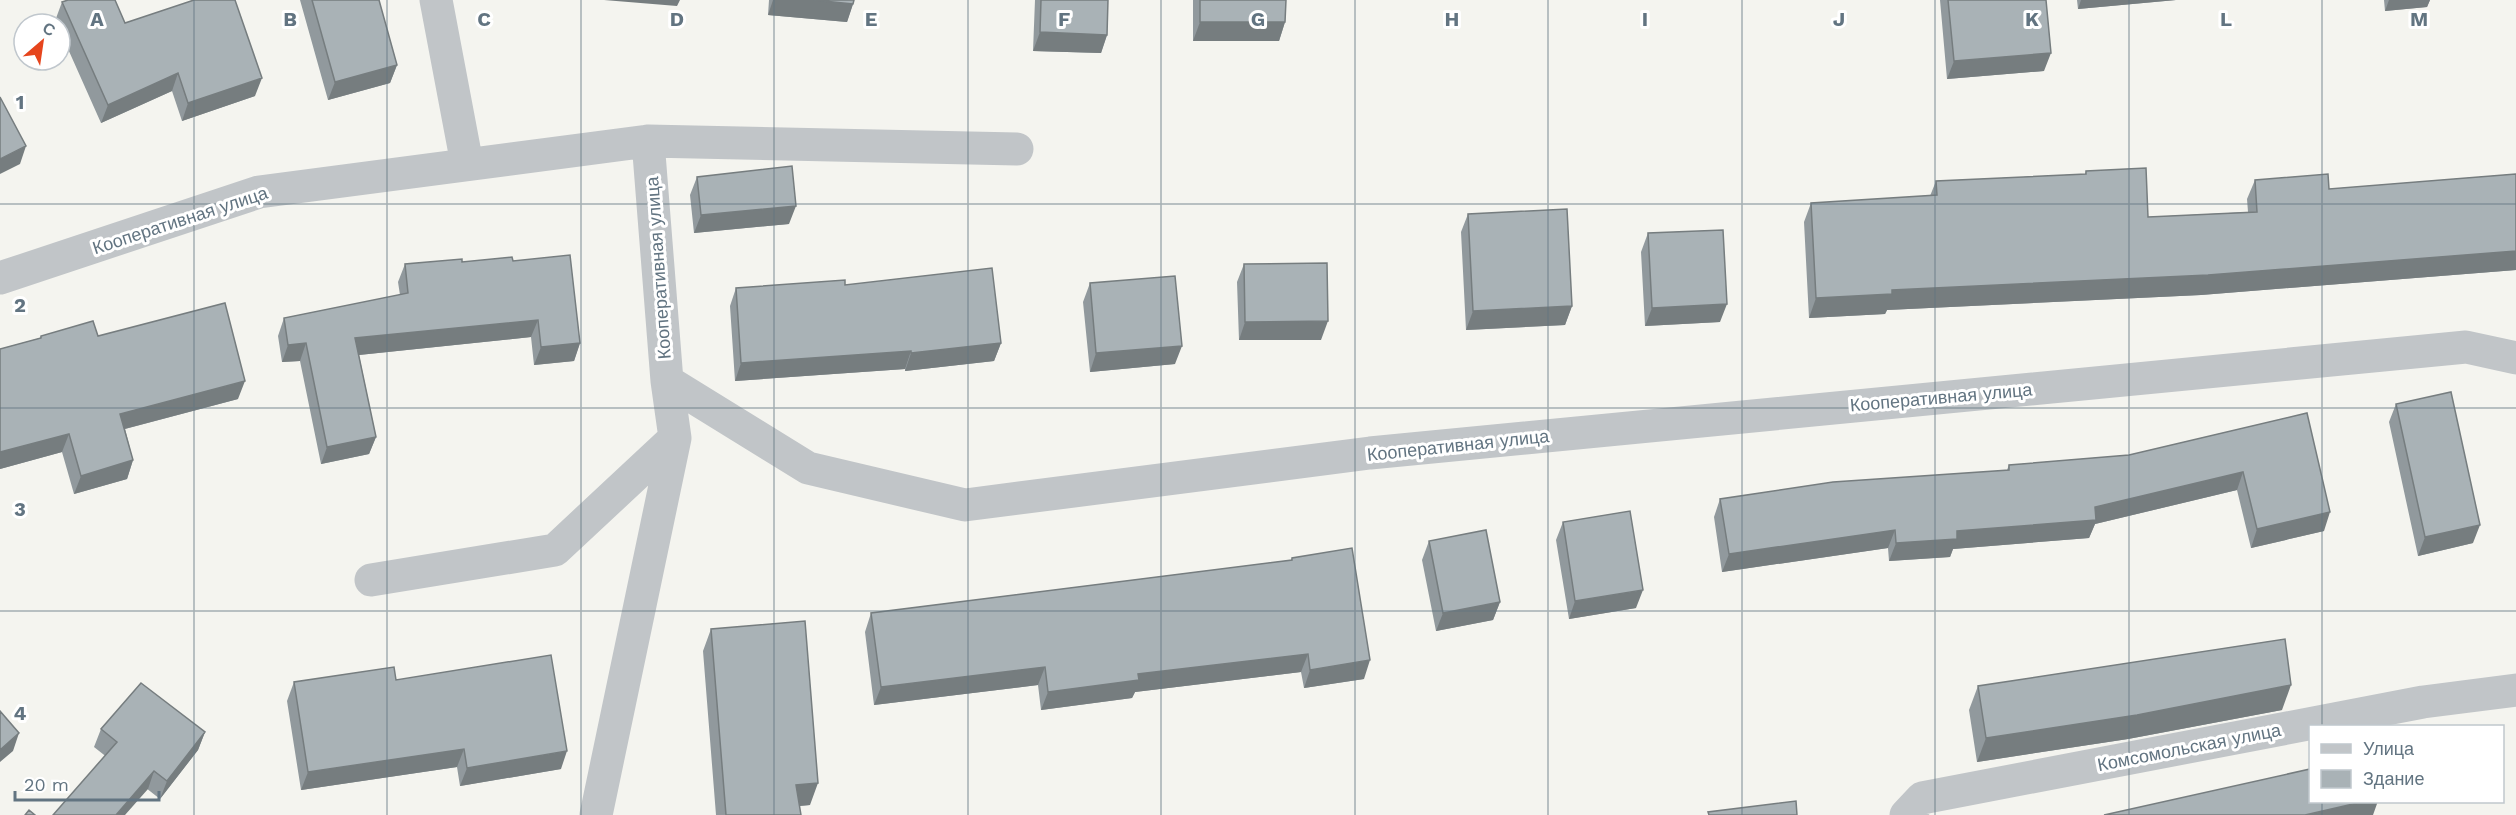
<svg xmlns="http://www.w3.org/2000/svg" width="2516" height="815" viewBox="0 0 2516 815" font-family="'Work Sans',sans-serif">
	<style>
		.lines { fill: none; stroke-linecap: round; stroke-linejoin: round }
		.minor { stroke: #c1c5c8; stroke-width: 33 }
		.wall { fill: #91999d }
		.shaded-wall { fill: #767d7f }
		.building { fill: #a9b2b6; stroke: #767d7f; stroke-width: 1.5 }
		.grid { fill: none; stroke: #627481; stroke-width: 1.5; stroke-opacity: 0.55 }
		.labels { text-anchor: middle; dominant-baseline: central; stroke-width: 6; stroke-linejoin: round; paint-order: stroke }
		.street-label { font-size: 18px; fill: #627481; stroke: #fff }
		.grid-label { font-size: 20px; text-anchor: middle; font-weight: bold; fill: #627481; stroke: #fff; stroke-width: 6; stroke-linejoin: round; paint-order: stroke }
	</style>
	<rect width="100%" height="100%" fill="#f4f4ef"/>
	<g class="lines">
		<path class="minor" d="M 436,0 L 467,164
			M 648,141 L 667,381 L 808,468 L 965,505 L 1370,453 L 2466,347 L 2516,358
			M 0,278 L 259,192 L 648,141 L 1017,149
			M 371,580 L 555,550 L 675,438
			M 596,815 L 675,438 L 667,381
			M 1906,815 L 1922,798 L 2423,702 L 2516,690"/>
	</g>
	<path class="wall" d="M 300,0 L 379,0 L 397,65 L 390,83 L 328,100 Z
		M 769,0 L 854,0 L 853,4 L 847,22 L 768,15 Z
		M 1035,0 L 1108,0 L 1107,35 L 1101,53 L 1033,51 Z
		M 1193,0 L 1286,0 L 1285,22 L 1279,41 L 1193,41 Z
		M 1940,0 L 2046,0 L 2044,71 L 1947,79 Z
		M 2077,0 L 2176,0 L 2078,9 Z
		M 2384,0 L 2430,0 L 2427,7 L 2385,11 Z
		M 62,2 L 125,23 L 255,96 L 182,121 L 172,91 L 101,123 L 60,31 L 60,24 L 57,24 L 55,21 Z
		M 2086,171 L 2148,217 L 2248,212 L 2247,199 L 2255,180 L 2329,189 L 2516,174 L 2516,270 L 2201,295 L 1887,310 L 1885,314 L 1809,318 L 1804,222 L 1811,203 L 1930,196 L 1936,181 L 2085,174 Z
		M 697,177 L 789,224 L 694,233 L 690,195 Z
		M 1468,214 L 1572,306 L 1565,325 L 1466,330 L 1461,232 Z
		M 1648,233 L 1720,322 L 1645,326 L 1641,252 Z
		M 513,261 L 580,343 L 574,361 L 534,365 L 531,337 L 359,355 L 376,437 L 369,454 L 321,464 L 300,361 L 282,362 L 278,336 L 284,318 L 400,295 L 398,282 L 405,264 Z
		M 1244,264 L 1321,340 L 1239,340 L 1237,282 Z
		M 1090,283 L 1175,364 L 1090,372 L 1083,302 Z
		M 845,285 L 1001,343 L 994,361 L 905,371 L 905,369 L 735,381 L 730,306 L 736,288 Z
		M 41,336 L 98,336 L 238,399 L 125,429 L 133,460 L 127,479 L 74,494 L 62,452 L 0,469 L 0,349 L 40,338 Z
		M 2396,404 L 2473,543 L 2418,556 L 2389,422 Z
		M 2307,413 L 2324,531 L 2251,548 L 2237,490 L 2095,524 L 2089,538 L 1953,549 L 1950,557 L 1889,561 L 1888,548 L 1722,572 L 1714,517 L 1720,499 L 2007,470 L 2009,465 L 2129,455 Z
		M 1563,522 L 1636,608 L 1569,619 L 1556,540 Z
		M 1429,541 L 1500,602 L 1493,620 L 1436,631 L 1422,560 Z
		M 1292,558 L 1364,679 L 1304,688 L 1301,672 L 1135,692 L 1132,698 L 1041,710 L 1038,685 L 874,705 L 865,632 L 871,613 L 1291,560 Z
		M 711,629 L 810,805 L 799,806 L 801,815 L 716,815 L 703,651 Z
		M 396,680 L 561,769 L 460,786 L 457,767 L 301,790 L 287,701 L 294,682 Z
		M 1978,686 L 2282,710 L 2128,739 L 1977,762 L 1969,710 Z
		M 101,729 L 205,732 L 198,750 L 160,799 L 94,747 Z"/>
	<path class="shaded-wall" d="M 604,0 L 680,0 L 677,6 Z
		M 773,0 L 814,0 L 853,4 L 847,22 L 768,15 Z
		M 2081,0 L 2176,0 L 2078,9 Z
		M 2389,0 L 2430,0 L 2427,7 L 2385,11 Z
		M 1200,22 L 1285,22 L 1279,41 L 1193,41 Z
		M 1040,32 L 1107,35 L 1101,53 L 1033,51 Z
		M 2051,53 L 2044,71 L 1947,79 L 1954,61 Z
		M 397,65 L 390,83 L 328,100 L 335,82 Z
		M 178,73 L 172,91 L 101,123 L 108,105 Z
		M 262,78 L 255,96 L 182,121 L 188,103 Z
		M 26,146 L 20,164 L 0,174 L 0,159 Z
		M 796,206 L 789,224 L 694,233 L 701,215 Z
		M 2516,251 L 2516,270 L 2201,295 L 1887,310 L 1885,314 L 1809,318 L 1816,298 L 1892,290 Z
		M 1727,304 L 1720,322 L 1645,326 L 1652,308 Z
		M 1572,306 L 1565,325 L 1466,330 L 1473,311 Z
		M 538,320 L 531,337 L 349,356 L 355,338 Z
		M 1328,321 L 1321,340 L 1239,340 L 1245,322 Z
		M 306,343 L 300,361 L 282,362 L 288,345 Z
		M 580,343 L 574,361 L 534,365 L 541,347 Z
		M 1001,343 L 994,361 L 905,371 L 911,353 Z
		M 1182,346 L 1175,364 L 1090,372 L 1096,353 Z
		M 911,351 L 905,369 L 735,381 L 741,363 Z
		M 245,381 L 238,399 L 113,432 L 120,414 Z
		M 69,434 L 62,452 L 0,469 L 0,452 Z
		M 376,437 L 369,454 L 321,464 L 327,447 Z
		M 133,460 L 127,479 L 74,494 L 81,476 Z
		M 2243,472 L 2237,490 L 2095,524 L 2089,538 L 1953,549 L 1950,557 L 1889,561 L 1896,543 L 1957,531 L 2095,507 Z
		M 2330,512 L 2324,531 L 2251,548 L 2257,529 Z
		M 2480,525 L 2473,543 L 2418,556 L 2425,537 Z
		M 1895,530 L 1888,548 L 1722,572 L 1729,554 Z
		M 1643,590 L 1636,608 L 1569,619 L 1575,601 Z
		M 1500,602 L 1493,620 L 1436,631 L 1443,613 Z
		M 1308,654 L 1301,672 L 1135,692 L 1132,698 L 1041,710 L 1048,692 L 1138,674 Z
		M 1370,660 L 1364,679 L 1304,688 L 1310,670 Z
		M 1045,667 L 1038,685 L 874,705 L 881,687 Z
		M 2291,685 L 2282,710 L 2128,739 L 1977,762 L 1986,738 Z
		M 205,732 L 198,750 L 160,799 L 167,781 Z
		M 19,733 L 13,751 L 0,762 L 0,750 Z
		M 464,749 L 457,767 L 301,790 L 308,772 Z
		M 567,751 L 561,769 L 460,786 L 467,768 Z
		M 154,771 L 148,789 L 125,815 L 116,815 Z
		M 818,783 L 810,805 L 788,807 L 796,785 Z
		M 2366,801 L 2378,801 L 2373,815 L 2305,815 Z"/>
	<path class="building" d="M 68,0 L 115,0 L 125,23 L 194,0 L 235,0 L 262,78 L 188,103 L 178,73 L 108,105 L 62,2 Z
		M 312,0 L 379,0 L 397,65 L 335,82 Z
		M 814,0 L 854,0 L 853,4 Z
		M 1041,0 L 1108,0 L 1107,35 L 1040,32 Z
		M 1200,0 L 1286,0 L 1285,22 L 1200,22 Z
		M 1948,0 L 2046,0 L 2051,53 L 1954,61 Z
		M 0,97 L 26,146 L 0,159 Z
		M 792,166 L 796,206 L 701,215 L 697,177 Z
		M 2146,168 L 2148,217 L 2257,212 L 2255,180 L 2328,174 L 2329,189 L 2516,174 L 2516,251 L 2208,275 L 1892,290 L 1892,294 L 1816,298 L 1811,203 L 1937,195 L 1936,181 L 2086,174 L 2086,171 Z
		M 1567,209 L 1572,306 L 1473,311 L 1468,214 Z
		M 1723,230 L 1727,304 L 1652,308 L 1648,233 Z
		M 570,255 L 580,343 L 541,347 L 538,320 L 355,338 L 376,437 L 327,447 L 306,343 L 288,345 L 284,318 L 408,293 L 405,264 L 462,259 L 462,262 L 512,257 L 513,261 Z
		M 1327,263 L 1328,321 L 1245,322 L 1244,264 Z
		M 992,268 L 1001,343 L 911,353 L 911,351 L 741,363 L 736,288 L 845,280 L 845,285 Z
		M 1175,276 L 1182,346 L 1096,353 L 1090,283 Z
		M 225,303 L 245,381 L 120,414 L 133,460 L 81,476 L 69,434 L 0,452 L 0,349 L 41,338 L 41,336 L 93,321 L 98,336 Z
		M 2451,392 L 2480,525 L 2425,537 L 2396,404 Z
		M 2307,413 L 2330,512 L 2257,529 L 2243,472 L 2095,507 L 2096,520 L 1957,531 L 1957,539 L 1896,543 L 1895,530 L 1729,554 L 1720,499 L 1833,482 L 2009,470 L 2009,465 L 2129,455 Z
		M 1630,511 L 1643,590 L 1575,601 L 1563,522 Z
		M 1486,530 L 1500,602 L 1443,613 L 1429,541 Z
		M 1352,548 L 1370,660 L 1310,670 L 1308,654 L 1138,674 L 1139,680 L 1048,692 L 1045,667 L 881,687 L 871,613 L 1292,560 L 1292,558 Z
		M 805,621 L 818,783 L 796,785 L 801,815 L 726,815 L 711,629 Z
		M 2285,639 L 2291,685 L 2137,715 L 1986,738 L 1978,686 Z
		M 551,655 L 567,751 L 467,768 L 464,749 L 308,772 L 294,682 L 394,667 L 396,680 Z
		M 141,683 L 205,732 L 167,781 L 154,771 L 116,815 L 53,815 L 117,742 L 101,729 Z
		M 0,711 L 19,733 L 0,750 Z
		M 2310,769 L 2310,801 L 2366,801 L 2305,815 L 2104,815 Z
		M 1796,801 L 1797,815 L 1709,815 L 1708,812 Z
		M 29,810 L 35,815 L 25,815 Z"/>
	<path class="grid" d="M 194,0 L 194,815M 387,0 L 387,815M 581,0 L 581,815M 774,0 L 774,815M 968,0 L 968,815M 1161,0 L 1161,815M 1355,0 L 1355,815M 1548,0 L 1548,815M 1742,0 L 1742,815M 1935,0 L 1935,815M 2129,0 L 2129,815M 2322,0 L 2322,726M 0,204 L 2516,204M 0,408 L 2516,408M 0,611 L 2516,611M 2322,802 L 2322,815"/>
	<g class="labels">
		<g class="street-label">
			<text transform="translate(180 220) rotate(-18)">Кооперативная улица</text>
			<text transform="translate(658 268) rotate(-94)">Кооперативная улица</text>
			<text transform="translate(1941 397) rotate(-5)">Кооперативная улица</text>
			<text transform="translate(1458 445) rotate(-6)">Кооперативная улица</text>
			<text transform="translate(2189 747) rotate(-11)">Комсомольская улица</text>
		</g>
	</g>
	<g class="grid-label">
		<text x="97" y="26">A</text>
		<text x="290" y="26">B</text>
		<text x="484" y="26">C</text>
		<text x="677" y="26">D</text>
		<text x="871" y="26">E</text>
		<text x="1064" y="26">F</text>
		<text x="1258" y="26">G</text>
		<text x="1452" y="26">H</text>
		<text x="1645" y="26">I</text>
		<text x="1839" y="26">J</text>
		<text x="2032" y="26">K</text>
		<text x="2226" y="26">L</text>
		<text x="2419" y="26">M</text>
		<text x="20" y="109">1</text>
		<text x="20" y="312">2</text>
		<text x="20" y="516">3</text>
		<text x="20" y="720">4</text>
	</g>
	<rect x="2309" y="725" width="195" height="78" fill="#ffffff" stroke="#c0c7cd" stroke-width="1.5"/>
	<rect x="2321" y="744" width="30" height="9" fill="#c1c5c8" stroke="#c0c7cd" stroke-width="1.5"/>
	<text x="2363" y="755" font-size="18" fill="#627481">Улица</text>
	<rect x="2321" y="770" width="30" height="18" fill="#a9b2b6" stroke="#c0c7cd" stroke-width="1.5"/>
	<text x="2363" y="785" font-size="18" fill="#627481">Здание</text>
	<g transform="translate(42 42) rotate(29)"><circle r="28" fill="#ffffff" stroke="#c0c7cd" stroke-width="1.5"/>
	<path d="M0-4.5L10 22L0 15L-10 22Z" fill="#e6451d"/>
	<text y="-9" font-size="16" font-weight="bold" text-anchor="middle" fill="#627481">С</text>
	</g>
	<path d="M15 791v9h144v-9" fill="none" stroke="#627481" stroke-width="3"/>
	<text x="24" y="791" font-size="18" fill="#627481" stroke="#ffffff" stroke-width="4.5" paint-order="stroke">20 m</text>
</svg>
